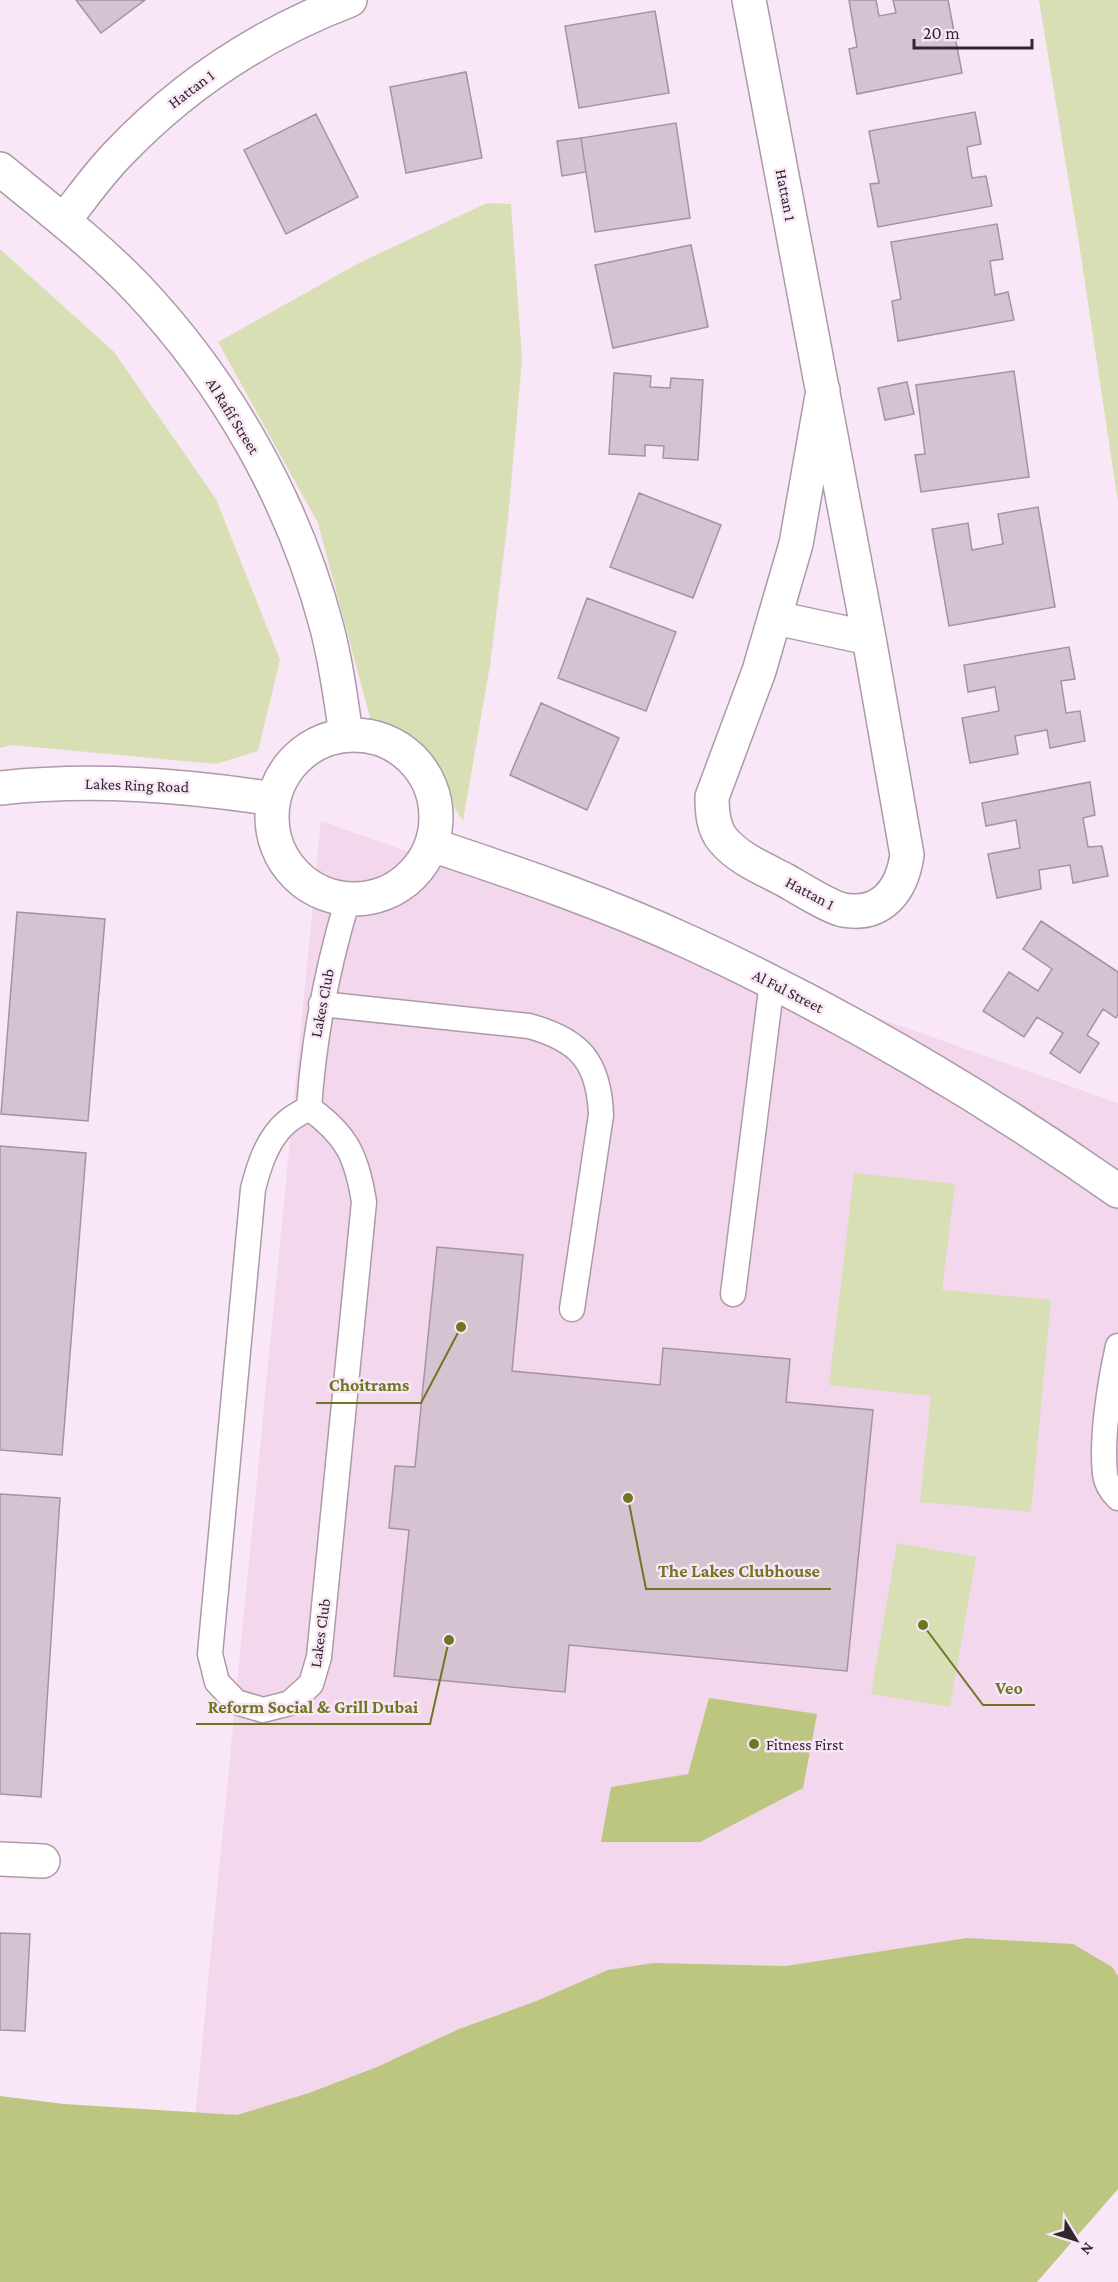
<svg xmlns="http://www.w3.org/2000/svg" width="1118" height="2282" viewBox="0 0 1118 2282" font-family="'Crimson Pro',serif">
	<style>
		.built { fill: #f2d7ed }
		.green { fill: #d8dfb5 }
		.water { fill: #bcc680 }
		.building { fill: #d6c3d2; stroke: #a593a1; stroke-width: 1.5 }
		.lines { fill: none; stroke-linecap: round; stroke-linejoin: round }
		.lane-casing { stroke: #ad9aa9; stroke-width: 27 }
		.street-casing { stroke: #ad9aa9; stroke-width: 36 }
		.lane { stroke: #fff; stroke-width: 24 }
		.street { stroke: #fff; stroke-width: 33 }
		.poi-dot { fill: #6d7621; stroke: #f9e6f6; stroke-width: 2 }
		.labels { text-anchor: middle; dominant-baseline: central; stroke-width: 5; stroke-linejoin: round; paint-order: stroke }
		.street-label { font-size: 16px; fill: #30282e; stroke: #f9e6f6 }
		.poi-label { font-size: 16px; fill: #30282e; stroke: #f9e6f6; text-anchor: start }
		.leader { fill: none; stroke: #6d7621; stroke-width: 2 }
		.callout-dot { fill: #6d7621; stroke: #f9e6f6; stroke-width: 2 }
		.callout-label { font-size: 18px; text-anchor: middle; font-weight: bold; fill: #6d7621; stroke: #f9e6f6; stroke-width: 5; stroke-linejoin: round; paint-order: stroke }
	</style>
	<rect width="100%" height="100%" fill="#f9e6f6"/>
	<path class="built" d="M 321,821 L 1118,1103 L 1118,2121 L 179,2282 Z"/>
	<path class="green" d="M 1039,0 L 1118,0 L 1118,502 L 1080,250 Z
		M 487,203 L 511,204 L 522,359 L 508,519 L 490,665 L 463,821 L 417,750 L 372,725 L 318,523 L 218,342 L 361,262 Z
		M 0,249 L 114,352 L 216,499 L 280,660 L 258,751 L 216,764 L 12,745 L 0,748 Z
		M 854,1173 L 955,1184 L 942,1290 L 1051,1300 L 1031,1512 L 920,1502 L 931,1396 L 829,1385 Z
		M 897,1543 L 976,1557 L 950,1707 L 871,1694 Z"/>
	<path class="water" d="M 709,1698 L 817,1714 L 803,1788 L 700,1842 L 601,1842 L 611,1787 L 688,1774 Z
		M 967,1938 L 1073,1944 L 1112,1967 L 1118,1976 L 1118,2189 L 1037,2282 L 0,2282 L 0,2096 L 64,2104 L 237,2115 L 309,2093 L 377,2067 L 459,2029 L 534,2002 L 608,1970 L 653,1963 L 786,1966 Z"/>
	<path class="building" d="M 76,0 L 145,0 L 101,33 Z
		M 849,0 L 876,0 L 879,16 L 896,13 L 893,0 L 948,0 L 962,73 L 857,94 L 849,49 L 857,47 Z
		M 655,11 L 669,93 L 579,108 L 565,26 Z
		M 466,72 L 482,158 L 406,173 L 390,87 Z
		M 975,112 L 981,144 L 967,147 L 972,178 L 986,176 L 992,206 L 878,227 L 870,184 L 879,183 L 869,131 Z
		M 316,114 L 358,197 L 286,234 L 244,150 Z
		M 676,123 L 690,218 L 595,232 L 581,138 Z
		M 581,138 L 586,172 L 562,176 L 557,141 Z
		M 997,224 L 1003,259 L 990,261 L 995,295 L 1008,292 L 1014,320 L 898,341 L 892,301 L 901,299 L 891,242 Z
		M 691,245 L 708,327 L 613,348 L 595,265 Z
		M 1014,371 L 1029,477 L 921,492 L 915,455 L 925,454 L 916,385 Z
		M 614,373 L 651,376 L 650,387 L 670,388 L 671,378 L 703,380 L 698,460 L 663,458 L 664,446 L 645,445 L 645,456 L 609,454 Z
		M 907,382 L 914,414 L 885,420 L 878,388 Z
		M 639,493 L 721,525 L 693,598 L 610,567 Z
		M 1038,507 L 1055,607 L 949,626 L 932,529 L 968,523 L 972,550 L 1003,544 L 998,514 Z
		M 587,598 L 676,632 L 646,711 L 558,678 Z
		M 1069,647 L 1075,679 L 1061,681 L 1066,713 L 1080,711 L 1085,741 L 1050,748 L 1047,730 L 1015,736 L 1018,754 L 970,763 L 962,718 L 999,711 L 995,687 L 968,692 L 964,665 Z
		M 541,703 L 619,738 L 587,810 L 510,775 Z
		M 1090,782 L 1095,815 L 1083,818 L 1088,847 L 1102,846 L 1108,876 L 1073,883 L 1070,865 L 1039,870 L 1041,889 L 997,898 L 988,854 L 1020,848 L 1016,820 L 986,826 L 982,803 Z
		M 17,912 L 105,919 L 88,1121 L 1,1114 Z
		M 1041,921 L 1118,972 L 1118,1014 L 1116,1018 L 1103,1009 L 1087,1035 L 1099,1043 L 1080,1073 L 1050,1053 L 1063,1033 L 1037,1017 L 1024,1037 L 983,1011 L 1009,972 L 1038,991 L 1052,969 L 1023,949 Z
		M 0,1146 L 86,1153 L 62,1455 L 0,1450 Z
		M 437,1247 L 523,1255 L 512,1371 L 660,1385 L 663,1348 L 790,1359 L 786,1402 L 873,1410 L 847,1671 L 569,1645 L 565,1692 L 394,1676 L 409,1530 L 389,1528 L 395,1466 L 415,1467 Z
		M 0,1494 L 60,1498 L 41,1797 L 0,1794 Z
		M 0,1933 L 30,1934 L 25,2031 L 0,2030 Z"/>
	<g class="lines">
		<g class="lane-casing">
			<path id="lane" d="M 321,1004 L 529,1026 C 580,1040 599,1062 601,1115 L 572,1309
				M 309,1108 C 347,1135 357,1157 364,1202 L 319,1657 L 311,1684 L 290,1703 L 263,1710 L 236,1702 L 217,1682 L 210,1654 L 253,1189 C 259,1165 268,1137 288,1121 C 294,1116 302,1112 309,1108 Z
				M 309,1108 C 314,1036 327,968 348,899
				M 733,1294 L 772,982
				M 1118,1346 C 1110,1382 1101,1437 1105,1474 C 1106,1484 1111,1491 1118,1498"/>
		</g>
		<g class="street-casing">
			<path id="street" d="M 749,0 L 869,638 L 907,855 C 902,890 882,917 843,910 C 829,907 799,888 785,880 C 764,869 739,859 723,840 C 713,828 712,812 712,797 L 759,671 L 796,544 L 823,390
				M 0,169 C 46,207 95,244 137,288 C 226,382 294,502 327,628 C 336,663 341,699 346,735
				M 64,220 C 81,199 97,176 116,156 C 181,87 261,34 350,0
				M 776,618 L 869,638
				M272 817a82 82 0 1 1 164 0a82 82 0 1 1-164 0Z
				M 0,788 C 92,778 182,785 274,799
				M 432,845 C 519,874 607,904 691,943 C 841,1012 983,1096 1118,1191
				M 0,1859 L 43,1861"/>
		</g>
		<use href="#lane" class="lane"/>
		<use href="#street" class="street"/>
	</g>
	<circle class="poi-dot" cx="754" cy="1744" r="6"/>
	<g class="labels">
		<g class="street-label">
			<text transform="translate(191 89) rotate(-37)">Hattan 1</text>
			<text transform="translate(786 195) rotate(79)">Hattan 1</text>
			<text transform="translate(233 416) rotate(58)">Al Rafif Street</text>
			<text transform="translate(137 785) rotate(2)">Lakes Ring Road</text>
			<text transform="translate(810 893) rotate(28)">Hattan 1</text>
			<text transform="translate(788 991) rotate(27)">Al Ful Street</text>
			<text transform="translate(322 1003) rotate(-79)">Lakes Club</text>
			<text transform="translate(320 1633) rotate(-82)">Lakes Club</text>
		</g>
		<g class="poi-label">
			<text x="766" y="1744">Fitness First</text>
		</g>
	</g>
	<path class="leader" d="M461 1327L421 1403H316M628 1498L646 1589H831M923 1625L983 1705H1035M449 1640L430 1724H196"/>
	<g class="callout-dot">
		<circle cx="461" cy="1327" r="6"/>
		<circle cx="628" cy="1498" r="6"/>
		<circle cx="923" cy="1625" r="6"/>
		<circle cx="449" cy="1640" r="6"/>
	</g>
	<g class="callout-label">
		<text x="369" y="1391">Choitrams</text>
		<text x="739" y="1577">The Lakes Clubhouse</text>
		<text x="1009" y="1694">Veo</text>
		<text x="313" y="1713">Reform Social &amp; Grill Dubai</text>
	</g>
	<g transform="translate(1076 2240) rotate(128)" stroke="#f9e6f6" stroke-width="4.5" paint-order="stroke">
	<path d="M0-4.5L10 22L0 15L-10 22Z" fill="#30282e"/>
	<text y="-9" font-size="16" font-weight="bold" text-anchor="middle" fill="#30282e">N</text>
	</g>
	<path d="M914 39v9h118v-9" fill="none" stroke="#30282e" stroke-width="3"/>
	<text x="923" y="39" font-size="18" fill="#30282e" stroke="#f9e6f6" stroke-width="4.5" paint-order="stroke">20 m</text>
</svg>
